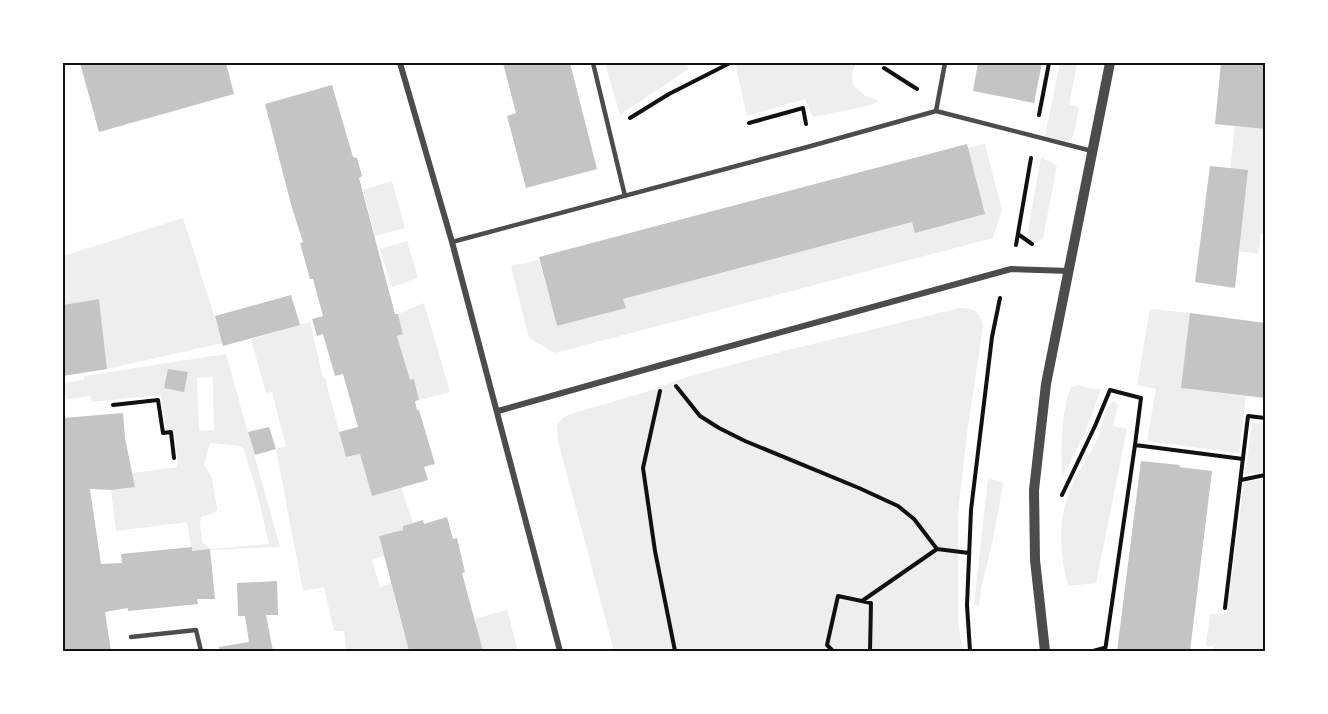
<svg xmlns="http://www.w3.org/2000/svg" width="1328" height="714" viewBox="0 0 1328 714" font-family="'Zilla Slab',serif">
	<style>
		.green { fill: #eee; fill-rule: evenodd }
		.building { fill: #c4c4c4 }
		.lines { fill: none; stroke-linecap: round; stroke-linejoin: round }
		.path { stroke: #111; stroke-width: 4 }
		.service { stroke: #4c4c4c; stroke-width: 4.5 }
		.minor { stroke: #4c4c4c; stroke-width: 6 }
		.tertiary { stroke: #4c4c4c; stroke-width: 10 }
		.neatline { fill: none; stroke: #111; stroke-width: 2 }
	</style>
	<rect width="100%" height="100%" fill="#fff"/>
	<path class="green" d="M 605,63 L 687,63 L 688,69 L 620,115 Z
		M 735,63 L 856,63 L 852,73 L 853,85 L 865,96 L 879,101 L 868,106 L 813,117 L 805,99 L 747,116 Z
		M 1060,63 L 1077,63 L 1069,105 L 1079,107 C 1077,118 1076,133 1069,142 L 1045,136 Z
		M 1235,126 L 1265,129 L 1265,233 L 1261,233 L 1258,254 L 1238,251 L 1230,169 Z
		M 985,144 L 1002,210 L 993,238 L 555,353 L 529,338 L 511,266 L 539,260 L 557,326 L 625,308 L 623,299 L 912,222 L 915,232 L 985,214 L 968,148 Z
		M 1041,157 L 1057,166 L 1043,238 L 1033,245 L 1028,231 Z
		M 392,181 L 405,228 L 375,236 L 363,190 Z
		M 183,218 L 223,343 L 107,369 L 99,299 L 63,305 L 63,256 Z
		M 407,241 L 418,278 L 392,287 L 380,249 Z
		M 424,303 L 450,392 L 419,400 L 414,380 L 410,380 L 397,336 L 403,334 L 398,314 Z
		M 960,308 C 973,308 981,312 983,326 L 967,433 L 958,514 L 958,624 L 963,651 L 614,651 L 558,441 L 557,424 L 564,417 L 571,414 L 649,391 L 683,378 L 776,353 Z
		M 1150,309 L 1190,313 L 1187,389 L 1246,396 L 1239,453 L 1147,441 L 1156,389 L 1137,385 Z
		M 310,322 L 323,378 L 325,378 L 346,457 L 360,454 L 401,487 L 413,523 L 403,526 L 403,530 L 379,536 L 384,556 L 372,560 L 380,587 L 391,584 L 409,651 L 346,651 L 344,631 L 334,631 L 324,587 L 303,591 L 276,449 L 286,446 L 272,392 L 266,393 L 251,339 Z
		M 226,354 L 280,547 L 192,551 L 187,522 L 116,531 L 111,490 L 135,487 L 132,473 L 178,467 L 174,430 L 166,430 L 161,395 L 92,402 L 90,396 L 66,400 L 64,383 L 84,380 L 84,376 ZM 213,377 L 214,430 L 199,431 L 197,378 ZM 210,443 L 241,446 L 244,450 L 258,496 L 269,544 L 211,549 L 202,542 L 200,524 L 201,517 L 216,512 L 217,509 L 212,478 L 204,464 Z
		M 1078,385 L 1093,389 L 1101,389 L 1085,433 L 1062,478 C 1061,452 1061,409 1071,387 Z
		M 1114,401 L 1118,405 L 1113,426 L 1127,429 L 1096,583 L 1068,586 C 1058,548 1057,509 1078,474 C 1084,462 1092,451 1098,438 C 1103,426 1104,408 1114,401 Z
		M 1252,423 L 1265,424 L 1265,472 L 1245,475 Z
		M 988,479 L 1001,481 L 1003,485 L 993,539 L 981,589 L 979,606 L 974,605 Z
		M 1265,479 L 1265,651 L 1214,651 L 1213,646 L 1206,646 L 1210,614 L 1227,614 L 1244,482 Z
		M 507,610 L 518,651 L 483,651 L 474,619 Z"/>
	<path class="building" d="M 80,63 L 226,63 L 234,94 L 99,132 Z
		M 503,63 L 570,63 L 597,169 L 526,188 L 507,116 L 516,113 Z
		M 978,63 L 1042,63 L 1034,103 L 973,91 Z
		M 1221,63 L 1265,63 L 1265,129 L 1215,124 Z
		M 332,85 L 353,157 L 357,158 L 362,176 L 359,178 L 395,314 L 398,314 L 403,334 L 397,336 L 410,380 L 414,379 L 419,400 L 415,401 L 417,410 L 419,410 L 435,464 L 424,467 L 428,480 L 372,496 L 360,454 L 346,457 L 339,432 L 358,427 L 343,374 L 335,376 L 323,334 L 317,336 L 312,319 L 323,316 L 313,279 L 310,279 L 300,243 L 303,242 L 292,208 L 265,104 Z
		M 967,144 L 985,214 L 915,233 L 912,222 L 623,299 L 626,308 L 557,326 L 539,257 Z
		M 1210,166 L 1248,170 L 1235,288 L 1195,282 Z
		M 291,295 L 300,325 L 223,346 L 215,316 Z
		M 99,299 L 107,369 L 63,376 L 63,305 Z
		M 1190,313 L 1265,323 L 1265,398 L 1181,388 Z
		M 168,369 L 188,372 L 184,392 L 164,388 Z
		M 123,413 L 125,438 L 135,487 L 111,490 L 90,489 L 101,564 L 122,563 L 121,554 L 192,547 L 192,551 L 210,549 L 215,599 L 197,599 L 198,604 L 128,611 L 128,608 L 105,612 L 111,651 L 63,651 L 63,418 Z
		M 269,427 L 276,449 L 255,455 L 248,432 Z
		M 1141,461 L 1180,465 L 1179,467 L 1212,471 L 1190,651 L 1117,651 Z
		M 447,517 L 453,539 L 457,538 L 465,572 L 462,573 L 483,651 L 409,651 L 379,536 L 403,530 L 403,526 L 423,520 L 424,524 Z
		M 277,581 L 278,615 L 266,615 L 273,651 L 220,651 L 219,647 L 249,642 L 245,616 L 238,616 L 237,583 Z"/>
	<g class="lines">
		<path class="path" d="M 884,68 L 917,89
			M 1039,115 L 1049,63
			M 630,118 L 669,94 L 730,63
			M 749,123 L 803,108 L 806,124
			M 1018,234 L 1032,244
			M 1016,245 L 1031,158
			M 676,386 L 700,416 L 719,428 L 745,441 L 859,488 L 898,506 L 914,519 L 937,549 L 969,553
			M 660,391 L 643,468 L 655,551 L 675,651
			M 113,405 L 158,400 L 163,433 L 171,432 L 174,458
			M 1241,480 L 1265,475
			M 1062,495 L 1095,426 L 1110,390 L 1141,398 L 1135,445 L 1243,459
			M 862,601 L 937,549
			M 1225,608 L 1248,416 L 1265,418
			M 833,651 L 827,645 L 838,596 L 871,603 L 870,651
			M 970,651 L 967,605 L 971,510 L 992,337 L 1000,298
			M 1093,651 L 1104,648
			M 1105,651 L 1135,445"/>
		<path class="service" d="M 593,63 L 625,196
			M 936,111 L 945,63
			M 452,242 L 811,146 L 936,111 L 1092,151
			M 131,637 L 196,630 L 201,651"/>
		<path class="minor" d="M 400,63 L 452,242 L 560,651
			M 498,411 L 665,364 L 1011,269 L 1069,271"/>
		<path class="tertiary" d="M 1045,651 L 1035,560 L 1034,490 L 1046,384 L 1110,63"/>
	</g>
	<rect width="1328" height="714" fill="none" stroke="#ffffff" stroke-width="129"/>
	<rect x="64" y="64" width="1200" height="586" class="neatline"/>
</svg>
